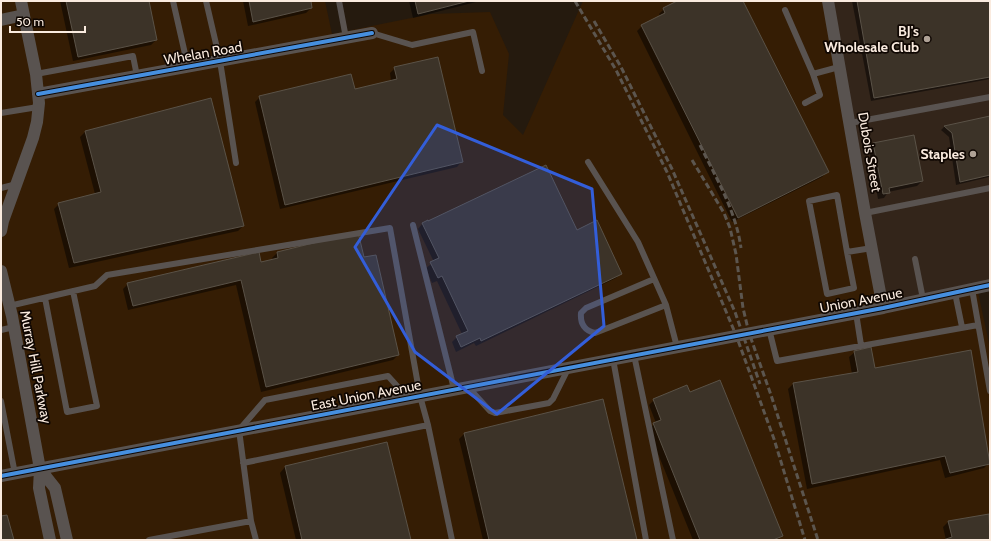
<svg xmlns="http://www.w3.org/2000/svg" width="991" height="541" viewBox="0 0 991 541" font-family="Cabin,sans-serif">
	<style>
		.commercial { fill: #33251a }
		.built { fill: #351d04 }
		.shadow { fill: #0007 }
		.building { fill: #3c3328; stroke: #5a5247 }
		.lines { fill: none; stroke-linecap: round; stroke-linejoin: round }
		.lane { stroke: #595350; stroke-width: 6 }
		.street { stroke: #595350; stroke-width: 12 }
		.rail { stroke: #5c564f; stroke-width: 3; stroke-dasharray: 6 3; stroke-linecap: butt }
		.cycleway-casing { stroke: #0f0702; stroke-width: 6 }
		.cycleway { stroke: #468fdf; stroke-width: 4 }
		.marked { fill: #335ed9; fill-opacity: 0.2; stroke: #335ed9; stroke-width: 3; stroke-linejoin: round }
		.poi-dot { fill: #afa296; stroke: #0f0702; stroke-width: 1.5 }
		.labels { text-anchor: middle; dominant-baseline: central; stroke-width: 3.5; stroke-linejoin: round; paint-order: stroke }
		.poi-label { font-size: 14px; font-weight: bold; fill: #faebdf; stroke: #0f0702; text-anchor: end }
		.street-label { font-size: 14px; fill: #faebdf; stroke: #0f0702 }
	</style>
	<rect width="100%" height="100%" fill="#251a0e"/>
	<path class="commercial" d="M 816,1 L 990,1 L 990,285 L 883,308 Z"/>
	<path class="built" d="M 1,1 L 325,1 L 332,34 L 431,14 L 490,12 L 509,54 L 503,115 L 523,135 L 583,1 L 827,1 L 883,309 L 978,292 L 990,348 L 990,540 L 1,540 Z"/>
	<path class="shadow" d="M 60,1 L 148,1 L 156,40 L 151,45 L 73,61 Z
		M 243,1 L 309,1 L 311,8 L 306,13 L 248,26 Z
		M 409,1 L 478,1 L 476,2 L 413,18 Z
		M 679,1 L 742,1 L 827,172 L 822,177 L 732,222 L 637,31 L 642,26 L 660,16 L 659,14 L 664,9 Z
		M 852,1 L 990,1 L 990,79 L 871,101 Z
		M 395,68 L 462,161 L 457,167 L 280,209 L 255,102 L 260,97 L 354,90 L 391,81 L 390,73 Z
		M 210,99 L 243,226 L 238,231 L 69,268 L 54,209 L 59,204 L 95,194 L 80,137 L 85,132 Z
		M 990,117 L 990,182 L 989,177 L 956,185 L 949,137 L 941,130 L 944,127 Z
		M 874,144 L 922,181 L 917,186 L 888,192 L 884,198 L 878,199 L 869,149 Z
		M 423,223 L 576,231 L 621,273 L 616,278 L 476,346 L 474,343 L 456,352 L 452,342 L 457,337 L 462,334 L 437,281 L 432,283 L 426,268 L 434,262 L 418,229 Z
		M 277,253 L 363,259 L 398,355 L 393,360 L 261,392 L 236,285 L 128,310 L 123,289 L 128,284 L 260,263 L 273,260 L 272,258 Z
		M 855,352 L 874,369 L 989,463 L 984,468 L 945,478 L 940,460 L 807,489 L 788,389 L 793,384 L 852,374 L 849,357 Z
		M 690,393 L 782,536 L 777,540 L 693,540 L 648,429 L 656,423 L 649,405 L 654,400 Z
		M 464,434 L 636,540 L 483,540 L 459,439 Z
		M 387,443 L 410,540 L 296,540 L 280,473 L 285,467 Z
		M 988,515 L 990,523 L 990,540 L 946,540 L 943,527 L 948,522 Z"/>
	<path class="building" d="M 66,1 L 149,1 L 157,40 L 78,57 Z
		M 249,1 L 311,1 L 312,8 L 253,22 Z
		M 415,1 L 469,1 L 418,14 Z
		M 677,1 L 743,1 L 829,172 L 738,218 L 641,25 L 665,13 L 663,8 Z
		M 857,1 L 990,1 L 990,77 L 874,98 Z
		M 438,57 L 463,162 L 285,205 L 259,96 L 351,74 L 355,89 L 397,79 L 394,67 Z
		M 211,98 L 244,226 L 74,263 L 58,203 L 101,192 L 85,131 Z
		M 990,116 L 990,175 L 960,182 L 952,133 L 944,126 Z
		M 914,135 L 923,181 L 889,188 L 890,193 L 883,194 L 873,143 Z
		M 546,165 L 577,230 L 597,220 L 622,274 L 481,341 L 480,338 L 461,347 L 456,336 L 468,331 L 442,276 L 438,278 L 430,262 L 439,258 L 422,223 L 428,220 L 428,221 Z
		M 358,232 L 364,257 L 376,255 L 399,355 L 266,387 L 241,280 L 133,306 L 127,283 L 259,252 L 261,262 L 278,258 L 277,252 Z
		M 871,347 L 875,368 L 971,350 L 990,464 L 950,473 L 945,456 L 812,484 L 793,383 L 858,372 L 854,351 Z
		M 720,380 L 783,536 L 773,540 L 700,540 L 653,423 L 661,420 L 653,399 L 687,385 L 690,392 Z
		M 603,399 L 637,540 L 489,540 L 464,433 Z
		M 387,442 L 411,540 L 302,540 L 285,466 Z
		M 989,514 L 990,540 L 943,540 L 952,537 L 948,521 Z
		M 7,515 L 14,540 L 1,540 L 1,516 Z"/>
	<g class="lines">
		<path class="lane" d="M 173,1 L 188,67
			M 206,1 L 220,61 L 236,163
			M 339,1 L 346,38
			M 785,10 L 813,74 L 839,67
			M 372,33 L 412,45 L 473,32 L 482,71
			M 36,74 L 133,56 L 137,76
			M 805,103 L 820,95 L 813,74
			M 1,113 L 38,107
			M 850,123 L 990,97
			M 588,162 L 638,242 L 666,305 L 677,347
			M 1,188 L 17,184
			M 865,213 L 990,188
			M 413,225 L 454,389
			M 847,252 L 837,195 L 809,201 L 827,294 L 854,288 L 847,252 L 872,248
			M 915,259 L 923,299
			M 654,279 L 586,308 L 581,313 C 580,324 585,331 595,333 L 666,305
			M 972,289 L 990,391
			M 955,293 L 962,327
			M 45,298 L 67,412 L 97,406 L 73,291
			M 9,306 L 95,286 L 107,275 L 390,228 L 420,396 L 428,425
			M 856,313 L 861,345
			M 769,329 L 777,361 L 978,325
			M 1,330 L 14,327
			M 634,355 L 673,540
			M 613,359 L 646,540
			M 468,387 L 490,411 L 495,413 L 549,403 L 553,399 L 568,369
			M 1,401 L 15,474
			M 243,463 L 428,425 L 452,540
			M 251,521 L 256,540
			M 149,540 L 251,521 L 239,430 L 265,400 L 388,376 L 408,398"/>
		<path class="street" d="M 828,1 L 865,213 L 883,308
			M 1,20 L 24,15
			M 38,94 L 372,33
			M 1,231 L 3,221 L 33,138 L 37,122 L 39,103 L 36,74 L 21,1
			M 1,271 L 12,316 L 40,469 L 39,488 L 50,540
			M 40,469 L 55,488 L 67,540
			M 1,476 L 883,308 L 990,285"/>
		<path class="rail" d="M 575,1 L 616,70 L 667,172 L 736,335 L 774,439 L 805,540
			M 594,21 L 621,67 L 672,169 L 735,312 L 760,384
			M 700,145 C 716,178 736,211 741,248
			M 692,160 L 724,213 L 730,228 L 736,254 L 743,308 L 749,333 L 771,395 L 818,540"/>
		<g class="cycleway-casing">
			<path id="cycleway" d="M 38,94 L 372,33
				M 1,476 L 883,308 L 990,285"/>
		</g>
		<use href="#cycleway" class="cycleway"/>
	</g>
	<path class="marked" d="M 437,125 L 592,189 L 604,326 L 497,414 L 415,352 L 355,247 Z"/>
	<g class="poi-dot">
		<circle cx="927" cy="39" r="4"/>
		<circle cx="973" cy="154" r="4"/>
	</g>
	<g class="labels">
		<g class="poi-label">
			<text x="919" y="31">BJ's<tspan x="919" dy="16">Wholesale Club</tspan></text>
			<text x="965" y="154">Staples</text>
		</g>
		<g class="street-label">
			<text transform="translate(203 53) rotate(-10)">Whelan Road</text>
			<text transform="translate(870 152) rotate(80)">Dubois Street</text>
			<text transform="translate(861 300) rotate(-11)">Union Avenue</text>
			<text transform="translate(36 367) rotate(79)">Murray Hill Parkway</text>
			<text transform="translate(366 395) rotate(-11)">East Union Avenue</text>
		</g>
	</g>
	<rect width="991" height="541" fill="none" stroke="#faebdf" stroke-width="4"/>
	<path d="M10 26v6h75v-6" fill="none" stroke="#faebdf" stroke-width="2"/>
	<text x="16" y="26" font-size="12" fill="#faebdf" stroke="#0f0702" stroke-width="3" paint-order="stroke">50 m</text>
</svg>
